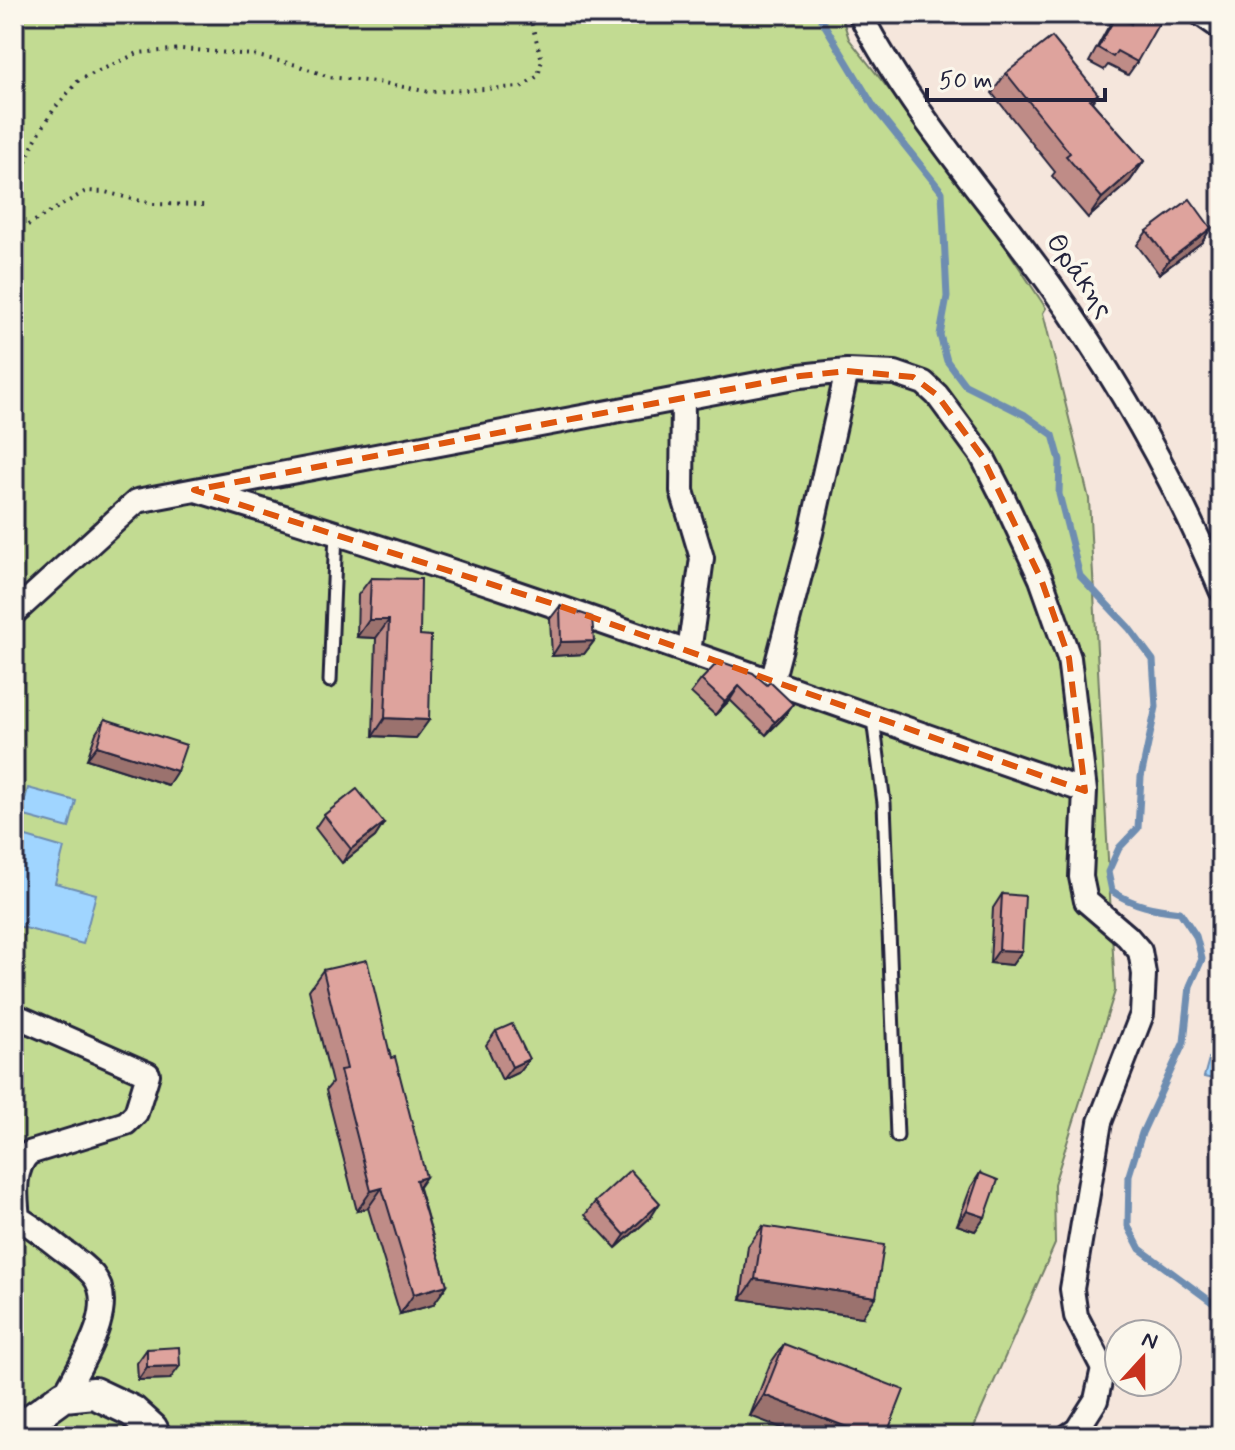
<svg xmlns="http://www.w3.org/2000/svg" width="1235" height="1450" viewBox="0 0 1235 1450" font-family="Mynerve,sans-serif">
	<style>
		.green { fill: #c2db92; stroke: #727e66; stroke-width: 2 }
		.water { fill: #a0d5ff; stroke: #6e8db1; stroke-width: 2 }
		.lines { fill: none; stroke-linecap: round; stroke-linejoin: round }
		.stream { stroke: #6e8db1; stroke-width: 7 }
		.lane-casing { stroke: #22223b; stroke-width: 17 }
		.street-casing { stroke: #22223b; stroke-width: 28 }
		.secondary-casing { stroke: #22223b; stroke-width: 36 }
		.path { stroke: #22223b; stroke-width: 4; stroke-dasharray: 2 6; stroke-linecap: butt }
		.lane { stroke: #fbf7ec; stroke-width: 11 }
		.street { stroke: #fbf7ec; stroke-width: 22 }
		.secondary { stroke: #fbf7ec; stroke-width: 30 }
		.wall { fill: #bf8c87; stroke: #22223b; stroke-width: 2 }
		.shaded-wall { fill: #9b726e; stroke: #22223b; stroke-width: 2 }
		.building { fill: #dea39d; stroke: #22223b; stroke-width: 2 }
		.marked { fill: none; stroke: #de560e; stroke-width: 6; stroke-dasharray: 16 10; stroke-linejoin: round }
		.labels { text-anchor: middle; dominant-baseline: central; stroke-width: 8; stroke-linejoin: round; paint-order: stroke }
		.street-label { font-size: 28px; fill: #22223b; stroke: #fbf7ec }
	</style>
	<rect width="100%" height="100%" fill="#f5e6dc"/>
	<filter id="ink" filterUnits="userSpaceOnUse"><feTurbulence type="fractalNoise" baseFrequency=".0125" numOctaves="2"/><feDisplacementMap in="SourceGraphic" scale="16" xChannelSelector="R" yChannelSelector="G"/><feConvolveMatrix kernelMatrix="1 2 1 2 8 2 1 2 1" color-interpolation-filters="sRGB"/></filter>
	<g filter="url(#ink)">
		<path class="green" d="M 14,14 L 841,14 L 849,39 L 968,190 L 1046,308 L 1043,313 L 1089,499 L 1115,991 L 1054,1184 L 1055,1244 L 970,1436 L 14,1436 Z"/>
		<path class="water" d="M 28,788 L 76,801 L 69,828 L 21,815 Z
			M 16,834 L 64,848 L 55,883 L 96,894 L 83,944 L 14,925 Z
			M 1210,1055 L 1221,1058 L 1221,1081 L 1204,1077 Z"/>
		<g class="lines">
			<path class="stream" d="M 818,14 L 874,107 L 942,192 L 947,297 L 940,335 L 947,361 L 965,385 L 1025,415 L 1053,435 L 1060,460 L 1059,494 L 1080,576 L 1129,628 L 1153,660 L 1156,707 L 1141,777 L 1138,828 L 1119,848 L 1108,872 L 1112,891 C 1134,906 1154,909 1180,912 L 1196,936 L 1202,959 L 1190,986 L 1184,1042 L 1142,1133 L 1129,1175 L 1128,1226 L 1140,1249 L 1213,1303 L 1221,1319"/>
			<g class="lane-casing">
				<path id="lane" d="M 330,681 L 336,532
					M 873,719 L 884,803 L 897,1136"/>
			</g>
			<g class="street-casing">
				<path id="street" d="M 860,14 C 910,111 985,195 1049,283 C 1117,378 1176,482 1221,590
					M 1201,14 L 1221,28
					M 683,399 L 682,491 L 702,558 L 689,652
					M 199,491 C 498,580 790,690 1085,791
					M 14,613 L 137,501 L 800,376 L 847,371 L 895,373 L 924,383 L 937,395 L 982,456 L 1004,499 L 1041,579 L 1069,658 L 1085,791 L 1081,877 L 1086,901 L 1127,936 L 1140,951 L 1144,974 L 1142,1014 L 1100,1122 L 1072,1289 L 1076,1316 L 1103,1368 L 1096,1400 L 1077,1430 L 1068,1436
					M 772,682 L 811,533 L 847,371
					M 14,1015 L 148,1074 L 136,1113 L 126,1123 L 29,1153 C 12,1169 16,1197 18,1218 C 35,1227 49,1240 64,1251 C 74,1258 85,1266 93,1275 C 120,1308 79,1365 64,1396"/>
			</g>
			<g class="secondary-casing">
				<path id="secondary" d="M 14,1432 L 64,1396 L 94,1393 L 132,1411 L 152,1429 L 155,1436"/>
			</g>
			<path class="path" d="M 14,192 L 34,142 L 54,109 L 79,80 L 138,53 L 182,49 L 253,55 L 297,65 L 329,77 L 384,83 L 429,92 L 521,87 L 538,76 L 542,60 L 529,14
				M 14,233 L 86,191 L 105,192 L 153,204 L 205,205"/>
			<use href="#lane" class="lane"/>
			<use href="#street" class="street"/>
			<use href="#secondary" class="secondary"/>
		</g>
		<path class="wall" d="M 929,14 L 950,14 L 933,24 Z
			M 1135,14 L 1148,14 L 1137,62 L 1128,75 L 1108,65 L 1104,70 L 1089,62 L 1107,29 L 1116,16 L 1129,23 Z
			M 1006,73 L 1098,94 L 1092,102 L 1144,161 L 1130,181 L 1088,218 L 1052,176 L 1055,172 L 992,93 Z
			M 1211,228 L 1202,242 L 1159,274 L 1137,245 L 1147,231 Z
			M 371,578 L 420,635 L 429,720 L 416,738 L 373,736 L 376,638 L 357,637 L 358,595 Z
			M 560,606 L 594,641 L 584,654 L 552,656 L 550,619 Z
			M 701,680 L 767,685 L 793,704 L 783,718 L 766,735 L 730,700 L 715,715 L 691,693 Z
			M 105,719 L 168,785 L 87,759 L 96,733 Z
			M 324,815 L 384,823 L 375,837 L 342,863 L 315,828 Z
			M 1002,894 L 1022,951 L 1012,965 L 990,963 L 993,908 Z
			M 323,970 L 419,1188 L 447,1285 L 433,1305 L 400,1314 L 368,1208 L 357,1211 L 326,1090 L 332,1083 L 309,990 Z
			M 496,1031 L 529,1059 L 519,1072 L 502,1080 L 486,1045 Z
			M 1221,1101 L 1221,1137 L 1219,1137 L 1217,1107 Z
			M 980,1173 L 985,1217 L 975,1231 L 957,1225 L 971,1187 Z
			M 595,1202 L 651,1217 L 616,1248 L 585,1215 Z
			M 763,1226 L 862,1317 L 741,1299 L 748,1246 Z
			M 784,1344 L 886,1436 L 750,1416 L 770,1364 Z
			M 147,1349 L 170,1379 L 138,1380 L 137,1363 Z"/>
		<path class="shaded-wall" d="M 940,14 L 950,14 L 933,24 Z
			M 1144,161 L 1130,181 L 1088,218 L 1102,198 Z
			M 1211,228 L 1202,242 L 1159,274 L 1169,260 Z
			M 369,620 L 389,620 L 376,638 L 357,637 Z
			M 594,641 L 584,654 L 552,656 L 561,642 Z
			M 739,686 L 730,700 L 715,715 L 725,702 Z
			M 793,704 L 783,718 L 766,735 L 775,722 Z
			M 385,718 L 429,720 L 416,738 L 373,736 Z
			M 97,746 L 177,771 L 168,785 L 87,759 Z
			M 384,823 L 375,837 L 342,863 L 351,849 Z
			M 999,950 L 1022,951 L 1012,965 L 990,963 Z
			M 529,1059 L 519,1072 L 502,1080 L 512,1067 Z
			M 426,1177 L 412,1197 L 416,1180 Z
			M 382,1188 L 368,1208 L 357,1211 L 371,1191 Z
			M 660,1203 L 651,1217 L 616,1248 L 625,1235 Z
			M 967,1211 L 985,1217 L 975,1231 L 957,1225 Z
			M 755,1279 L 876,1297 L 862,1317 L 741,1299 Z
			M 447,1285 L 433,1305 L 400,1314 L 414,1294 Z
			M 180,1366 L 170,1379 L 138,1380 L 147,1367 Z
			M 764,1395 L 870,1436 L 803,1436 L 750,1416 Z"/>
		<path class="building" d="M 1136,14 L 1148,14 L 1160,21 L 1137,62 L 1117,51 L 1113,57 L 1098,48 L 1116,16 L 1131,24 Z
			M 1052,37 L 1098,94 L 1090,100 L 1144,161 L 1102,198 L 1066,156 L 1070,153 L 1006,73 Z
			M 1190,199 L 1211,228 L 1169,260 L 1147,231 Z
			M 371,578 L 421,579 L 420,635 L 431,636 L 429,720 L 385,718 L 389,620 L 369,620 Z
			M 560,606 L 592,617 L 594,641 L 561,642 Z
			M 719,661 L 753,673 L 767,685 L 770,682 L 793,704 L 775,722 L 739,686 L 725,702 L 701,680 Z
			M 105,719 L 186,745 L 177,771 L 97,746 Z
			M 357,789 L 384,823 L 351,849 L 324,815 Z
			M 1002,894 L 1025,896 L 1022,951 L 999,950 Z
			M 367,960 L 391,1058 L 395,1057 L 426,1177 L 416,1180 L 447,1285 L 414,1294 L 382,1188 L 371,1191 L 340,1070 L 347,1069 L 323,970 Z
			M 512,1024 L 529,1059 L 512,1067 L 496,1031 Z
			M 630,1170 L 660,1203 L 625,1235 L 595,1202 Z
			M 980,1173 L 998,1180 L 985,1217 L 967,1211 Z
			M 763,1226 L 884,1245 L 876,1297 L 755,1279 Z
			M 784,1344 L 904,1390 L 886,1436 L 870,1436 L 764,1395 Z
			M 179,1347 L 180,1366 L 147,1367 L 147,1349 Z"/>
	</g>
	<path class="marked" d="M 847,371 L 913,377 L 937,395 L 982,456 L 1041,579 L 1069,658 L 1085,791 L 560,606 L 194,490 L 800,376 Z"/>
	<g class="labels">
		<g class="street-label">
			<text transform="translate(1079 276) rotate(55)">Θράκης</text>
		</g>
	</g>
	<rect width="1235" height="1450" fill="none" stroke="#fbf7ec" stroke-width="48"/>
	<rect x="24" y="24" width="1187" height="1402" fill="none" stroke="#22223b" stroke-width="3" filter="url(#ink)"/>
	<g transform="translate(1143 1358) rotate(21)"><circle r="38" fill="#fbf7ec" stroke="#a4a2a5" stroke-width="2"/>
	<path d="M0-6L14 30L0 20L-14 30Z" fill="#c8321e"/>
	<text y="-12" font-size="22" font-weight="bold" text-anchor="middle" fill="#22223b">N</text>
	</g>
	<path d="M927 88v12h178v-12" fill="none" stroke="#22223b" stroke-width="4"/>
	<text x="939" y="88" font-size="24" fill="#22223b" stroke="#fbf7ec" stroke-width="6" paint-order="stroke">50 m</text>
</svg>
